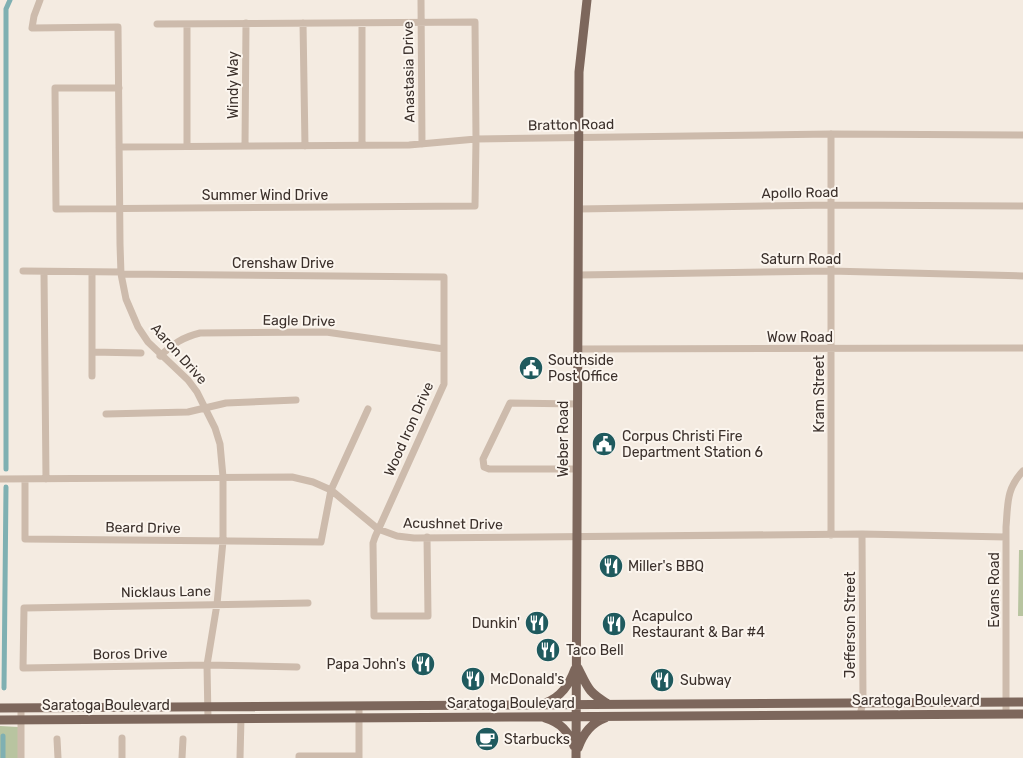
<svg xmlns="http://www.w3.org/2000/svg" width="1023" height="758" viewBox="0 0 1023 758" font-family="Rubik,sans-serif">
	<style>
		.green { fill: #b8c4a0 }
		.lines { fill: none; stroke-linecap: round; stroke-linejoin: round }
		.canal { stroke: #7fb0b2; stroke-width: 5 }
		.minor { stroke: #cdbbac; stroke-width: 7 }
		.major { stroke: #7d675c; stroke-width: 9 }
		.labels { text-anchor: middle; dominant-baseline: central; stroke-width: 4; stroke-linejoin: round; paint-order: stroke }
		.street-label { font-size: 14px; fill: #3b302b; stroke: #fbf5ee }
		.poi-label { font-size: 14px; fill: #3b302b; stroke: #fbf5ee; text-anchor: start }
	</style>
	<rect width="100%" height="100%" fill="#f4ebe1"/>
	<path class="green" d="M 1019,550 L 1023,550 L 1023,616 L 1018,616 Z
		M 0,726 L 18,727 L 18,758 L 0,758 Z"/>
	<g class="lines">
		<path class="canal" d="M 6,469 L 6,9 L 10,0
			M 4,688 L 6,487
			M 3,736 L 3,758"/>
		<path class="minor" d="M 40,0 L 34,16 L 32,28 L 118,27 L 120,244 L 121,274 L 126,299 L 138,327 L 148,342 L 188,380 L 197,392 L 215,428 L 220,444 L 223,477 L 223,541 L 217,604 L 207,665 L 208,719
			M 421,0 L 422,144
			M 303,23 L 305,146
			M 362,23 L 362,145
			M 187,24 L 187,146
			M 119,88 L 55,88 L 56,209 L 475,206 L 476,139 L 475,22 L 157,24
			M 245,146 L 246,23
			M 119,147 L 409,145 L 476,139 L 831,134 L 1023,135
			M 578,209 L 831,205 L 1023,206
			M 23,271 L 121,272
			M 44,272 L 46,479
			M 121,274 L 444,277 L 444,384 L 375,537 L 373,543 L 374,616 L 428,616 L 427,537
			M 579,275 L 830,271 L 1023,276
			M 578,349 L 1023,348
			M 92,352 L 141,353
			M 160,356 C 173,344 183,337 200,333 L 326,332 L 444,349
			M 92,376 L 92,272
			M 577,404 L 510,403 L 483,459 L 484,467 L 489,469 L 577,469
			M 106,414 L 188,412 L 226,403 L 296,400
			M 0,479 L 292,477 L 313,482 L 331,490 L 378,529 L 397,536 L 414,538 L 862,534 L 1006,537
			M 25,479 L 25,539 L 321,542 L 331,490 L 368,409
			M 831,535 L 831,134
			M 297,667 L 207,665 L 23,668 L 24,608 L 308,603
			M 1006,714 L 1006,527 C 1008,504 1006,489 1023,471
			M 860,715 L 863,702 L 862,534
			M 57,739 L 58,758
			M 21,758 L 21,708
			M 122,758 L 122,738
			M 182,758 L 183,739
			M 240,758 L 241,718
			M 299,758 L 299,756 L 359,756
			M 359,758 L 359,706"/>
		<path class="major" d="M 578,668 C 588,688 588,692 608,704
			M 545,703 C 561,697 569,685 575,669
			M 0,708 L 1023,702
			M 545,718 C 561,723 568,731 574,746
			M 0,720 L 1023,714
			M 578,748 C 583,734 591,723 605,718
			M 576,758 L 579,72 L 587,0"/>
	</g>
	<defs>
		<g id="civic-disc" transform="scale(1.25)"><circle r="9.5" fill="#1f5a5e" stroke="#fbf5ee"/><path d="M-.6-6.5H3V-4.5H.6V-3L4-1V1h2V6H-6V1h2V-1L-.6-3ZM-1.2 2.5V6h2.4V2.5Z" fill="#fff"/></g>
		<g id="restaurant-disc" transform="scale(1.25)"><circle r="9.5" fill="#1f5a5e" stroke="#fbf5ee"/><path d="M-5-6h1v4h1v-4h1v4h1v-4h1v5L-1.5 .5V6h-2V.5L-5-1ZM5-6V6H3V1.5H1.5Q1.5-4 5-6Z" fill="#fff"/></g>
		<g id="cafe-disc" transform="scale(1.25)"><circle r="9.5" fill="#1f5a5e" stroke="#fbf5ee"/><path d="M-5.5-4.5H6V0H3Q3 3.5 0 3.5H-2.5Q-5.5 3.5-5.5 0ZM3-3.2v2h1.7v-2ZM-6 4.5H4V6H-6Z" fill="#fff"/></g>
	</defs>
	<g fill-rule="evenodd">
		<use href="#civic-disc" x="531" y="368"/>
		<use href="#civic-disc" x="604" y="444"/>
		<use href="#restaurant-disc" x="611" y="566"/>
		<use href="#restaurant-disc" x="537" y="623"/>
		<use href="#restaurant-disc" x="614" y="624"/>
		<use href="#restaurant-disc" x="548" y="650"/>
		<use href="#restaurant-disc" x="423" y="664"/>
		<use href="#restaurant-disc" x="473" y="679"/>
		<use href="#restaurant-disc" x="662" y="680"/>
		<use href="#cafe-disc" x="487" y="739"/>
	</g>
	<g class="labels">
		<g class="street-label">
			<text transform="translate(409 72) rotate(-91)">Anastasia Drive</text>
			<text transform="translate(233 85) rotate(-90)">Windy Way</text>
			<text transform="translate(571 125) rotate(-1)">Bratton Road</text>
			<text transform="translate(800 193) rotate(-1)">Apollo Road</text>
			<text x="265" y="195">Summer Wind Drive</text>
			<text x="801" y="259">Saturn Road</text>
			<text x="283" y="263">Crenshaw Drive</text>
			<text transform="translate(299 321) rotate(1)">Eagle Drive</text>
			<text x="800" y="337">Wow Road</text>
			<text transform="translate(179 354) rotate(48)">Aaron Drive</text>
			<text transform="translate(819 394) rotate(-90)">Kram Street</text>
			<text transform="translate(409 429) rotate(-66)">Wood Iron Drive</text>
			<text transform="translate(563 439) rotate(-90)">Weber Road</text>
			<text transform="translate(453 524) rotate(1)">Acushnet Drive</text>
			<text transform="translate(143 528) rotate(1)">Beard Drive</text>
			<text transform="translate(994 590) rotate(-90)">Evans Road</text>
			<text transform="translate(166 592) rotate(-1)">Nicklaus Lane</text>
			<text transform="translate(850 625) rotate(-90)">Jefferson Street</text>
			<text transform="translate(130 654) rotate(-1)">Boros Drive</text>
			<text x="916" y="700">Saratoga Boulevard</text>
			<text x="511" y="703">Saratoga Boulevard</text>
			<text x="106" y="705">Saratoga Boulevard</text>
		</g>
		<g class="poi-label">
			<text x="548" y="360">Southside<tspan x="548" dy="16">Post Office</tspan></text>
			<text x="622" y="436">Corpus Christi Fire<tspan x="622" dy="16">Department Station 6</tspan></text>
			<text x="628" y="566">Miller's BBQ</text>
			<text x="632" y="616">Acapulco<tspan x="632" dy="16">Restaurant &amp; Bar #4</tspan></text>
			<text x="520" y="623" text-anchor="end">Dunkin'</text>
			<text x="566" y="650">Taco Bell</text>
			<text x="406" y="664" text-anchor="end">Papa John's</text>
			<text x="490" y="679">McDonald's</text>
			<text x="680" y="680">Subway</text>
			<text x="504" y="739">Starbucks</text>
		</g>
	</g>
</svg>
